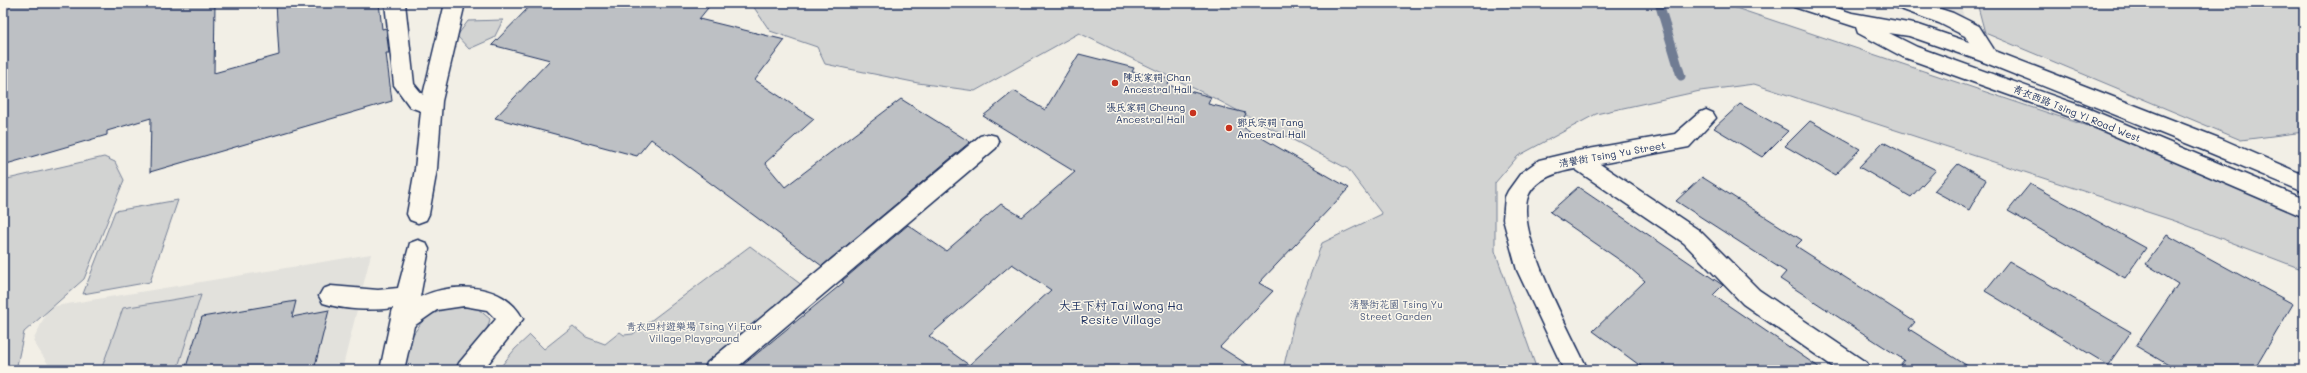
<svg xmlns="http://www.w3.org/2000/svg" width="2307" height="373" viewBox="0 0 2307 373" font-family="Mali,'LXGW WenKai TC',sans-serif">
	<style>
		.built { fill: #e2e1dc }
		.green { fill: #d2d3d2; stroke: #768198 }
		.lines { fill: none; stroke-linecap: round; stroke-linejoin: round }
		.stream { stroke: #707b93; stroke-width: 9 }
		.building { fill: #bdc0c4; stroke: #1b2f5e; fill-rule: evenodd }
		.minor-casing { stroke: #1b2f5e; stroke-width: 3 }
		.major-casing { stroke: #1b2f5e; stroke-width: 3 }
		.minor { fill: #fbf7ec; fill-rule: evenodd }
		.major { fill: #fbf7ec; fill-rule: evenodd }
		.poi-dot { fill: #c8321e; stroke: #fbf7ec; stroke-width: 1.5 }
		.labels { text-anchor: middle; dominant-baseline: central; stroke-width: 3; stroke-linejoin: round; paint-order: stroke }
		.poi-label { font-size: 10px; fill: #1b2f5e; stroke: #fbf7ec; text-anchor: start }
		.street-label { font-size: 10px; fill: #1b2f5e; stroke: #fbf7ec }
		.park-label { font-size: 10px; fill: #49587b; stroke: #fbf7ec }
		.quarter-label { font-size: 12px; fill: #1b2f5e; stroke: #fbf7ec }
	</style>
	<rect width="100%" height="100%" fill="#f2efe6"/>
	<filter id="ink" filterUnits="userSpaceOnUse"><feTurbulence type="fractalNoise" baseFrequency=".025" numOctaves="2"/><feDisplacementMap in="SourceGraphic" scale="8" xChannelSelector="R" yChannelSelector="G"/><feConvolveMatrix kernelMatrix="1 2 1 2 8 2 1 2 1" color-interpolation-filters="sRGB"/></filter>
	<g filter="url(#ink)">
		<path class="built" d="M 1910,3 L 1960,3 L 1965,21 Z
			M 371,254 L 342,370 L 52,370 L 33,341 L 49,307 Z"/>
		<path class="green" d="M 747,3 L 1721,3 L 2108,133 L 2304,214 L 2304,270 L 2178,222 L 1754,84 L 1700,91 L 1596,114 L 1518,156 L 1495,183 L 1495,251 L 1537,370 L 1283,370 L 1295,317 L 1322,243 L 1382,214 L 1348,169 L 1212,97 L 1079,33 L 975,91 L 918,83 L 825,64 L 817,47 L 770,31 L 753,6 Z
			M 1977,3 L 2304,3 L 2304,132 L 2241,140 L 1985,33 Z
			M 503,20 L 494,38 L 469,49 L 457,36 L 468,21 Z
			M 104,157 L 115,162 L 124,180 L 84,279 L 24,332 L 16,370 L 3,370 L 3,180 Z
			M 178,200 L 150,282 L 83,294 L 115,211 Z
			M 750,246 L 803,286 L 702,370 L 498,370 L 515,349 L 530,335 L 544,349 L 573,326 L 586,337 L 605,344 L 620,332 L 624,335 L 633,334 Z
			M 201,295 L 177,370 L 101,370 L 123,308 Z
			M 450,307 L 477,308 L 490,319 L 487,330 L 455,370 L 404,370 L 410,339 L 425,317 Z"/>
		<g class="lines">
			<path class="stream" d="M 1659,3 L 1681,76"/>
		</g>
		<path class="building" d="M 18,3 L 215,3 L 214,73 L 279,55 L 276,3 L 379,3 L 382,29 L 386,28 L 389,53 L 386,53 L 392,101 L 150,172 L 151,118 L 107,131 L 107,135 L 3,165 L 3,7 Z
			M 533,3 L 712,3 L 699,19 L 785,40 L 755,80 L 814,119 L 765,163 L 785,187 L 901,99 L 970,142 L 822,266 L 651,139 L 637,156 L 495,118 L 550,60 L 492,45 Z
			M 1079,54 L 1134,68 L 1132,72 L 1170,79 L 1168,85 L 1211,97 L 1208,104 L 1246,113 L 1241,126 L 1349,188 L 1259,283 L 1273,291 L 1220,347 L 1256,370 L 737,370 L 844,282 L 842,281 L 908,225 L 946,251 L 1001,204 L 1022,217 L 1075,172 L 983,116 L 1014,91 L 1045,110 ZM 1012,264 L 1051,290 L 969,365 L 929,336 Z
			M 1740,104 L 1788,131 L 1762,157 L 1714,128 Z
			M 1810,121 L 1860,149 L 1835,175 L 1785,146 Z
			M 1883,142 L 1936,170 L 1911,197 L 1859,167 Z
			M 1958,164 L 1986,180 L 1969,210 L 1934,191 Z
			M 1702,177 L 1802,240 L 1796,246 L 1915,322 L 1909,329 L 1974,370 L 1896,370 L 1904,360 L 1780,279 L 1786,272 L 1676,201 Z
			M 2030,184 L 2146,248 L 2125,278 L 2008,211 Z
			M 1578,187 L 1721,284 L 1723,285 L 1713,295 L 1823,370 L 1646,370 L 1593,331 L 1645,281 L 1624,263 L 1550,212 Z
			M 2167,235 L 2293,304 L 2254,370 L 2177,370 L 2136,346 L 2178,284 L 2146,264 Z
			M 2009,261 L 2131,332 L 2108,365 L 1985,291 Z
			M 296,301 L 292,317 L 329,310 L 314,370 L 185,370 L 202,317 Z"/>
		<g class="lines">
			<g class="minor-casing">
				<path id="minor" d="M 385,3 L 405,3 L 414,84 L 423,95 L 445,3 L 465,3 L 442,101 L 437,169 L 429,214 L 426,220 L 418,223 L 410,220 L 407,214 L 415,169 L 421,111 L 410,107 L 394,85 Z
					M 1892,3 L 1922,3 L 1953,13 L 1979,26 L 1998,56 L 1995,61 L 1988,63 L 1981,61 L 1965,36 L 1939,23 L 1895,7 Z
					M 1706,110 L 1713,113 L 1716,118 L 1689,147 L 1600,164 L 1700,231 L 1759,290 L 1867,363 L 1870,370 L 1838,370 L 1743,304 L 1684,243 L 1575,169 C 1558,172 1532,179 1527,200 C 1518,238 1571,333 1588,370 L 1564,370 L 1517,270 L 1503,219 L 1505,197 L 1508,191 L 1521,173 L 1539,160 L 1577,151 L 1675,134 L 1699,113 Z
					M 988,134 L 996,136 L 999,142 L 996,148 L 734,370 L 704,370 L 707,363 L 980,136 Z
					M 418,240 L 426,243 L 429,249 L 420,297 C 453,282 504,282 523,319 L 483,370 L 456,370 L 459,363 L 496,319 L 487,310 L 464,306 L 437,310 L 414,326 L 404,370 L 380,370 L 393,308 C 371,311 344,310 323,303 L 319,296 L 323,289 L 331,286 L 378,290 L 398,288 L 410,243 Z"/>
			</g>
			<g class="major-casing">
				<path id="major" d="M 1791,3 L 1822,3 L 1852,13 L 1919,25 L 1995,51 L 2224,140 L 2304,175 L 2304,192 L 2208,152 L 1981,61 L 1909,36 L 1889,33 L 1917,47 L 2087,108 L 2304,199 L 2304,217 L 2073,118 L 1903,57 L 1858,33 L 1856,27 L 1794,7 Z"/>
			</g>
			<use href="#minor" class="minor"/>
			<use href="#major" class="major"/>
		</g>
	</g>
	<g class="poi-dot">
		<circle cx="1115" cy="83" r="4"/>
		<circle cx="1193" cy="113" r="4"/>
		<circle cx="1229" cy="128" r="4"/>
	</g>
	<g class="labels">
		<g class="poi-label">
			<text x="1123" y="77">陳氏家祠 Chan<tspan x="1123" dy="12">Ancestral Hall</tspan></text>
			<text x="1185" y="107" text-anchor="end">張氏家祠 Cheung<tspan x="1185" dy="12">Ancestral Hall</tspan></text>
			<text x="1237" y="122">鄧氏宗祠 Tang<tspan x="1237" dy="12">Ancestral Hall</tspan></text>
		</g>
		<g class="street-label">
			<text transform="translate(2077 113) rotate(22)">青衣西路 Tsing Yi Road West</text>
			<text transform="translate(1612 154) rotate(-10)">清譽街 Tsing Yu Street</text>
		</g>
		<g class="park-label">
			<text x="1396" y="304">清譽街花園 Tsing Yu<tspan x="1396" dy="12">Street Garden</tspan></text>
			<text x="694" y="326">青衣四村遊樂場 Tsing Yi Four<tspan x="694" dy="12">Village Playground</tspan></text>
		</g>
		<g class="quarter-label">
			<text x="1121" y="305">大王下村 Tai Wong Ha<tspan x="1121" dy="14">Resite Village</tspan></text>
		</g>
	</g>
	<rect width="2307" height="373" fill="none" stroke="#fbf7ec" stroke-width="16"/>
	<rect x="8" y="8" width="2291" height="357" fill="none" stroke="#1b2f5e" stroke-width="1.5" filter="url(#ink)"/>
</svg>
